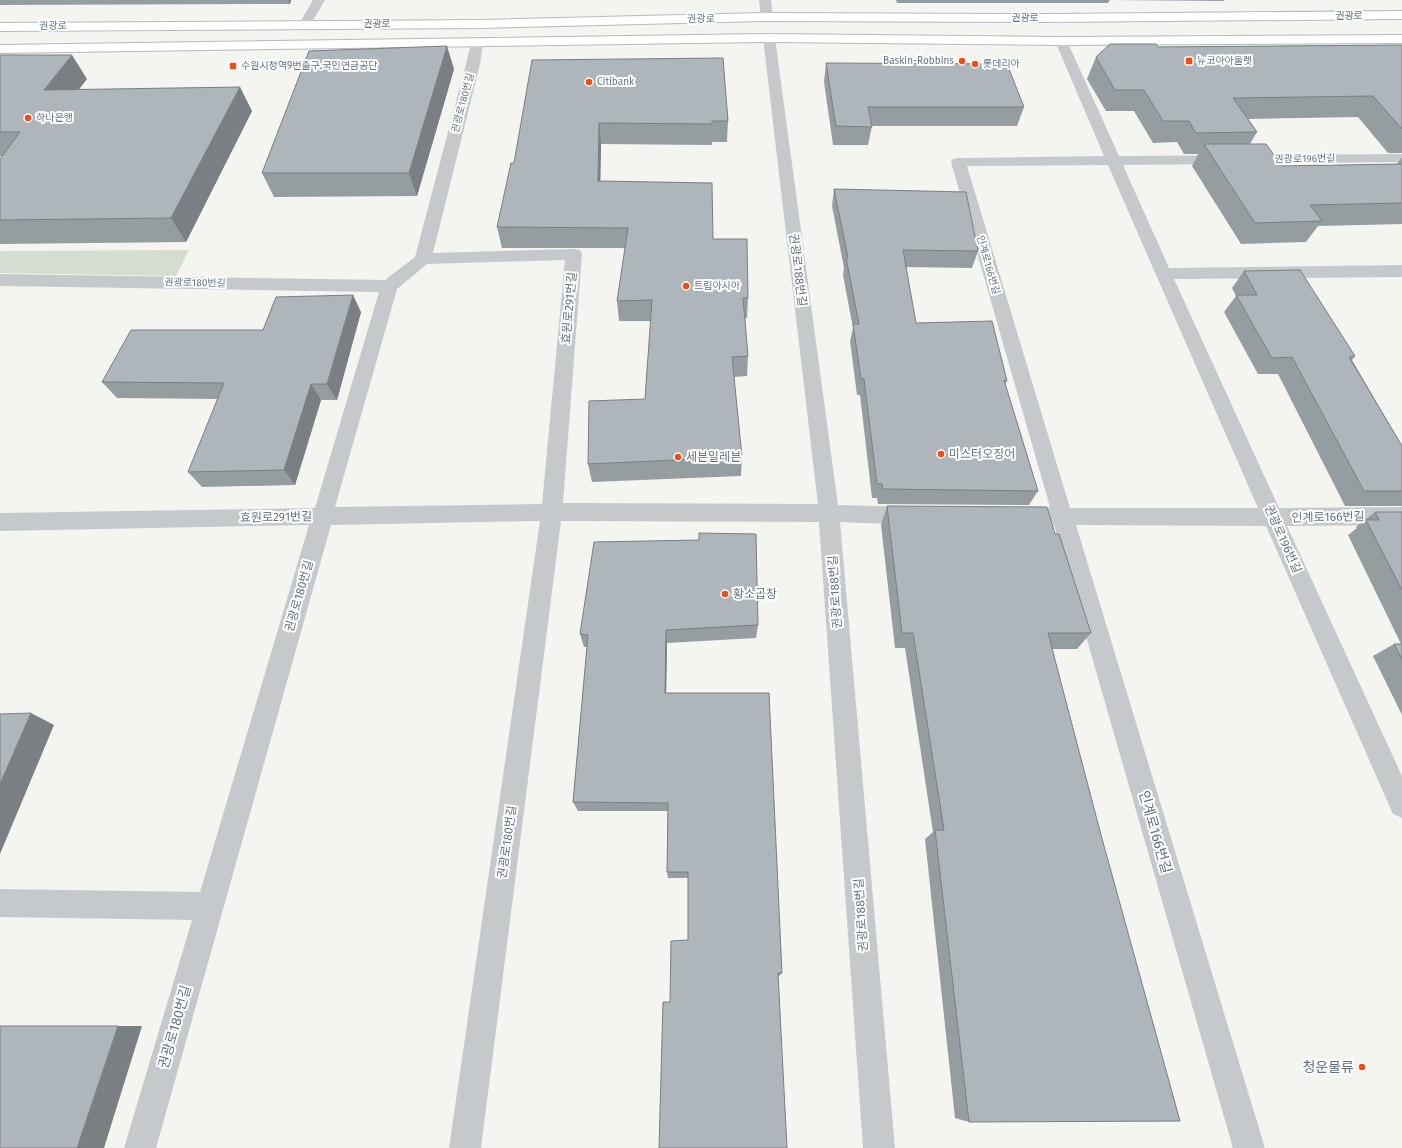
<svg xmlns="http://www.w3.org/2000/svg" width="1402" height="1148" viewBox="0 0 1402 1148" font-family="'Fira Sans','Noto Sans KR',sans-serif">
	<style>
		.green { fill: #d5dcd0 }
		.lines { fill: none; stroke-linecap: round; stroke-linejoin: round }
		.secondary-casing { stroke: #b5babf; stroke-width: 2 }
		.street { fill: #c6c9cc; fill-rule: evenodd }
		.secondary { fill: #fff; fill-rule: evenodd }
		.wall { fill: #969da1 }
		.shaded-wall { fill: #7a7f83 }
		.building { fill: #aeb6bb; stroke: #7a7f83 }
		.poi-dot { fill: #f14c14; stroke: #fff; stroke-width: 1.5 }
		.labels { text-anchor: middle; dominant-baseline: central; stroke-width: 4; stroke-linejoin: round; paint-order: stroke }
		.far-street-label { font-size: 10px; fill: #617383; stroke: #fff }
		.far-poi-label { font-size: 10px; fill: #617383; stroke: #fff; text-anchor: start }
		.street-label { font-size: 12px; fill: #617383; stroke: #fff }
		.poi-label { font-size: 12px; fill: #617383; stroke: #fff; text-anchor: start }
		.near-street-label { font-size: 14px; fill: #617383; stroke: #fff }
		.near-poi-label { font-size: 14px; fill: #617383; stroke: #fff; text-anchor: end }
	</style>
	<rect width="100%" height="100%" fill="#f4f5f0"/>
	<path class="green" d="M 189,250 L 176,276 L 0,273 L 0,251 Z"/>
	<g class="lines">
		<g class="secondary-casing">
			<path id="secondary" d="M 1402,11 L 1402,19 L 1050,22 L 767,21 L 482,28 L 0,31 L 0,23 L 482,20 L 767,13 L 1050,14 Z
				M 769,34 L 1061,37 L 1402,35 L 1402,43 L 1061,45 L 769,42 L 0,53 L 0,45 Z"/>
		</g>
		<path class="street" d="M 313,0 L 325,0 L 309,27 L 301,27 L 299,24 Z
			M 759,0 L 771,0 L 773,17 L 771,20 L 763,20 L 761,17 Z
			M 769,34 L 774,35 L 775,38 L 838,505 L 913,507 L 920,510 L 924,516 L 920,522 L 913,525 L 840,522 L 895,1148 L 863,1148 L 819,522 L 561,521 L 481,1148 L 449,1148 L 540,521 L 331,525 L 156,1148 L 124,1148 L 192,920 L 0,917 L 0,889 L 200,892 L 309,525 L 0,531 L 0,513 L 315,508 L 379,292 L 0,286 L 0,274 L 385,280 L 415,257 L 466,64 L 471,43 L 472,40 L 482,40 L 483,43 L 480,64 L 433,253 L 574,249 L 580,250 L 582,254 L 563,503 L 818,504 L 763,38 L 764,35 ZM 565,260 L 542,504 L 335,507 L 397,289 L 427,264 Z
			M 1061,37 L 1066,38 L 1067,41 L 1119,156 L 1402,154 L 1402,162 L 1123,165 L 1169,268 L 1402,265 L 1402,277 L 1174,279 L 1279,508 L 1402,507 L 1402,525 L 1287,526 L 1402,776 L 1402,818 L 1393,814 L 1266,526 L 1076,525 L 1265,1148 L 1233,1148 L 1054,525 L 1047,525 L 1040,522 L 1036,516 L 1040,510 L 1050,507 L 951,162 L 953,159 L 958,158 L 1104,156 L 1055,41 L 1056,38 ZM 1108,165 L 1258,508 L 1070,508 L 967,166 Z"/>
		<use href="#secondary" class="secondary"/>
	</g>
	<path class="wall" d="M 0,0 L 291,0 L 290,4 L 0,5 Z
		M 896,0 L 1224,0 L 1224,1 L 1110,0 L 1108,3 L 897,3 Z
		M 1402,45 L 1402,153 L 1388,153 L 1358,117 L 1248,119 L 1257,132 L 1250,144 L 1282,166 L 1397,164 L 1402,157 L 1402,224 L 1318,226 L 1306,242 L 1241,244 L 1192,166 L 1198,154 L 1184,154 L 1177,142 L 1153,143 L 1134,111 L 1106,111 L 1087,79 L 1096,57 L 1158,47 Z
		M 0,55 L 87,79 L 79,89 L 252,111 L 186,242 L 0,244 L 0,159 L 2,156 L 0,156 Z
		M 723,58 L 728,121 L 727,142 L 712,142 L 712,145 L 601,144 L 600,181 L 713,239 L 748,298 L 747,318 L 745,318 L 748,356 L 747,376 L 734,377 L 742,457 L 741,476 L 592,482 L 588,464 L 645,399 L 651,321 L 619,321 L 617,301 L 625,248 L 502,248 L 497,227 L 514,163 Z
		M 826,63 L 1024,107 L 1017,126 L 872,126 L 868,145 L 833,145 L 824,82 Z
		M 454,69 L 417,196 L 274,197 L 262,173 Z
		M 834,189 L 978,251 L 972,268 L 906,267 L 916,323 L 1007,381 L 1005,384 L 1038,491 L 1029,505 L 878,504 L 877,498 L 872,498 L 860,395 L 857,395 L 850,341 L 853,328 L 843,275 L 844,268 L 832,206 Z
		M 1244,271 L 1355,356 L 1352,360 L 1402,446 L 1402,506 L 1345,506 L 1278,374 L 1258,374 L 1224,312 L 1236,296 L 1232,288 Z
		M 361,312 L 337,400 L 321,400 L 295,485 L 202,487 L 188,472 L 218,399 L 117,398 L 102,382 L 263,330 Z
		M 887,506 L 1055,534 L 1091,633 L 1077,649 L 1052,649 L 969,1122 L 955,1118 L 925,839 L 933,832 L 905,648 L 895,648 L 881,525 Z
		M 1375,512 L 1402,512 L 1402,715 L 1373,656 L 1394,644 L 1401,644 L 1348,535 L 1357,528 L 1356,527 Z
		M 699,540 L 758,625 L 756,638 L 667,643 L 666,693 L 782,973 L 779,976 L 670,1002 L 688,940 L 688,878 L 668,878 L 667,872 L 668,811 L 578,811 L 573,802 L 587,647 L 584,647 L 580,634 Z"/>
	<path class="shaded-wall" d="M 288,0 L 291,0 L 290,4 Z
		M 447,46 L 454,69 L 417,196 L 409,173 Z
		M 72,55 L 87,79 L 60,113 L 44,90 Z
		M 240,87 L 252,111 L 186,242 L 171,218 Z
		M 599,123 L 601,144 L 600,202 L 598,181 Z
		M 353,295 L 361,312 L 337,400 L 327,384 Z
		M 311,384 L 321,400 L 295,485 L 284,470 Z
		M 666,630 L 667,643 L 666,704 L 665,693 Z
		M 31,713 L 54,725 L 0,854 L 0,784 Z
		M 118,1026 L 142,1026 L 104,1148 L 77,1148 Z"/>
	<path class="building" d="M 1110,44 L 1156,44 L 1158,47 L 1402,45 L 1402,129 L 1373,96 L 1233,98 L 1257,132 L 1196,133 L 1189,121 L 1163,121 L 1144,90 L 1115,90 L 1096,57 Z
		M 447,46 L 409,173 L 262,173 L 309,51 Z
		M 0,55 L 72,55 L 44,90 L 240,87 L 171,218 L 0,220 L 0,159 L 20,132 L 0,132 Z
		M 723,58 L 728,121 L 712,121 L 712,124 L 599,123 L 598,181 L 712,183 L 713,239 L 747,239 L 748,298 L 743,298 L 748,356 L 732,357 L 742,457 L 588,464 L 589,401 L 645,399 L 652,300 L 617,301 L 628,228 L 497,227 L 511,163 L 514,163 L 532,60 Z
		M 826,63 L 1007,64 L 1024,107 L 868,107 L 872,127 L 836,126 Z
		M 1204,144 L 1266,144 L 1282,166 L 1402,164 L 1402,203 L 1310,205 L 1322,221 L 1255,223 Z
		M 834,189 L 966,192 L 978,251 L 903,250 L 916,323 L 992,321 L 1007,381 L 1004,380 L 1038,491 L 883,489 L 882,484 L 877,484 L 864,379 L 861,379 L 853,324 L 859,324 L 846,258 L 848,258 Z
		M 1300,270 L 1355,356 L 1349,357 L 1402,446 L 1402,491 L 1364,491 L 1292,357 L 1272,358 L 1236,295 L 1257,295 L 1244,271 Z
		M 353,295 L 327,384 L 311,384 L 284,470 L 188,472 L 224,383 L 102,382 L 131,330 L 263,330 L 276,297 Z
		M 887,506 L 1047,507 L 1055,534 L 1059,534 L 1091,633 L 1048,633 L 1101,835 L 1180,1121 L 969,1122 L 935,830 L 944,830 L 913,633 L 902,633 Z
		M 1375,512 L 1402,512 L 1402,590 L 1366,520 L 1379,520 Z
		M 699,533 L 756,534 L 758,625 L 666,630 L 665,693 L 769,693 L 782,973 L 778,973 L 787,1148 L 659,1148 L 663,1002 L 670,1002 L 671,941 L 688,940 L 688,872 L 667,872 L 668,803 L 573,802 L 588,635 L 580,634 L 594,542 L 699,540 Z
		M 1394,644 L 1402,644 L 1402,659 Z
		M 31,713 L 0,784 L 0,714 Z
		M 0,1026 L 118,1026 L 77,1148 L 0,1148 Z"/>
	<g class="poi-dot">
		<circle cx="962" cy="61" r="4"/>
		<rect x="1185" y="57" width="8" height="8" rx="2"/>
		<circle cx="975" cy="64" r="4"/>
		<rect x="229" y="62" width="8" height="8" rx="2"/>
		<circle cx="589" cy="82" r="4"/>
		<circle cx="28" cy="118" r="4"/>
		<circle cx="686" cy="286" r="4"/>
		<circle cx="941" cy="454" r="4"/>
		<circle cx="678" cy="457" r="4"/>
		<circle cx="725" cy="594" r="4"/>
		<circle cx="1362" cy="1067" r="4"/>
	</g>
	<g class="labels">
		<g class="far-street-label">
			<text x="1349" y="16">권광로</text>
			<text x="1025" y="18">권광로</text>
			<text transform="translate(701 19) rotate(-1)">권광로</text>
			<text x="377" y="24">권광로</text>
			<text transform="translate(53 26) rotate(-1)">권광로</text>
			<text transform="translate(463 103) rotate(-75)">권광로180번길</text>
			<text transform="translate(1305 159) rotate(-1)">권광로196번길</text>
			<text transform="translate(988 265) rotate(74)">인계로166번길</text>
			<text transform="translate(195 283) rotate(1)">권광로180번길</text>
		</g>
		<g class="far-poi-label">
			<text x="954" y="61" text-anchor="end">Baskin-Robbins</text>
			<text x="1197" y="61">뉴코아아울렛</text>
			<text x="983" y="64">롯데리아</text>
			<text x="241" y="66">수원시청역9번출구.국민연금공단</text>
			<text x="597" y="82">Citibank</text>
			<text x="36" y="118">하나은행</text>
			<text x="694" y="286">트립아시아</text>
		</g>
		<g class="street-label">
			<text transform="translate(798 270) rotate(83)">권광로188번길</text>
			<text transform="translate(569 308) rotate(-85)">효원로291번길</text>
			<text transform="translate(276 517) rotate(-1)">효원로291번길</text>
			<text transform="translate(1328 517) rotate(-1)">인계로166번길</text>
			<text transform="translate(1283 539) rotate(66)">권광로196번길</text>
			<text transform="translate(835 592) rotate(-94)">권광로188번길</text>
			<text transform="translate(299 596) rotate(-74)">권광로180번길</text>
			<text transform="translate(507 842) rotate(-82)">권광로180번길</text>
			<text transform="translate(861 915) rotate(-94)">권광로188번길</text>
		</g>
		<g class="poi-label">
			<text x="949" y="454">미스터오징어</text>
			<text x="686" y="457">세븐일레븐</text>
			<text x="733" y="594">황소곱창</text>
		</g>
		<g class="near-street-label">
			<text transform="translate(1155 832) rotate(74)">인계로166번길</text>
			<text transform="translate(175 1027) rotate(-74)">권광로180번길</text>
		</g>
		<g class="near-poi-label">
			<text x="1354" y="1067">청운물류</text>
		</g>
	</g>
</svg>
